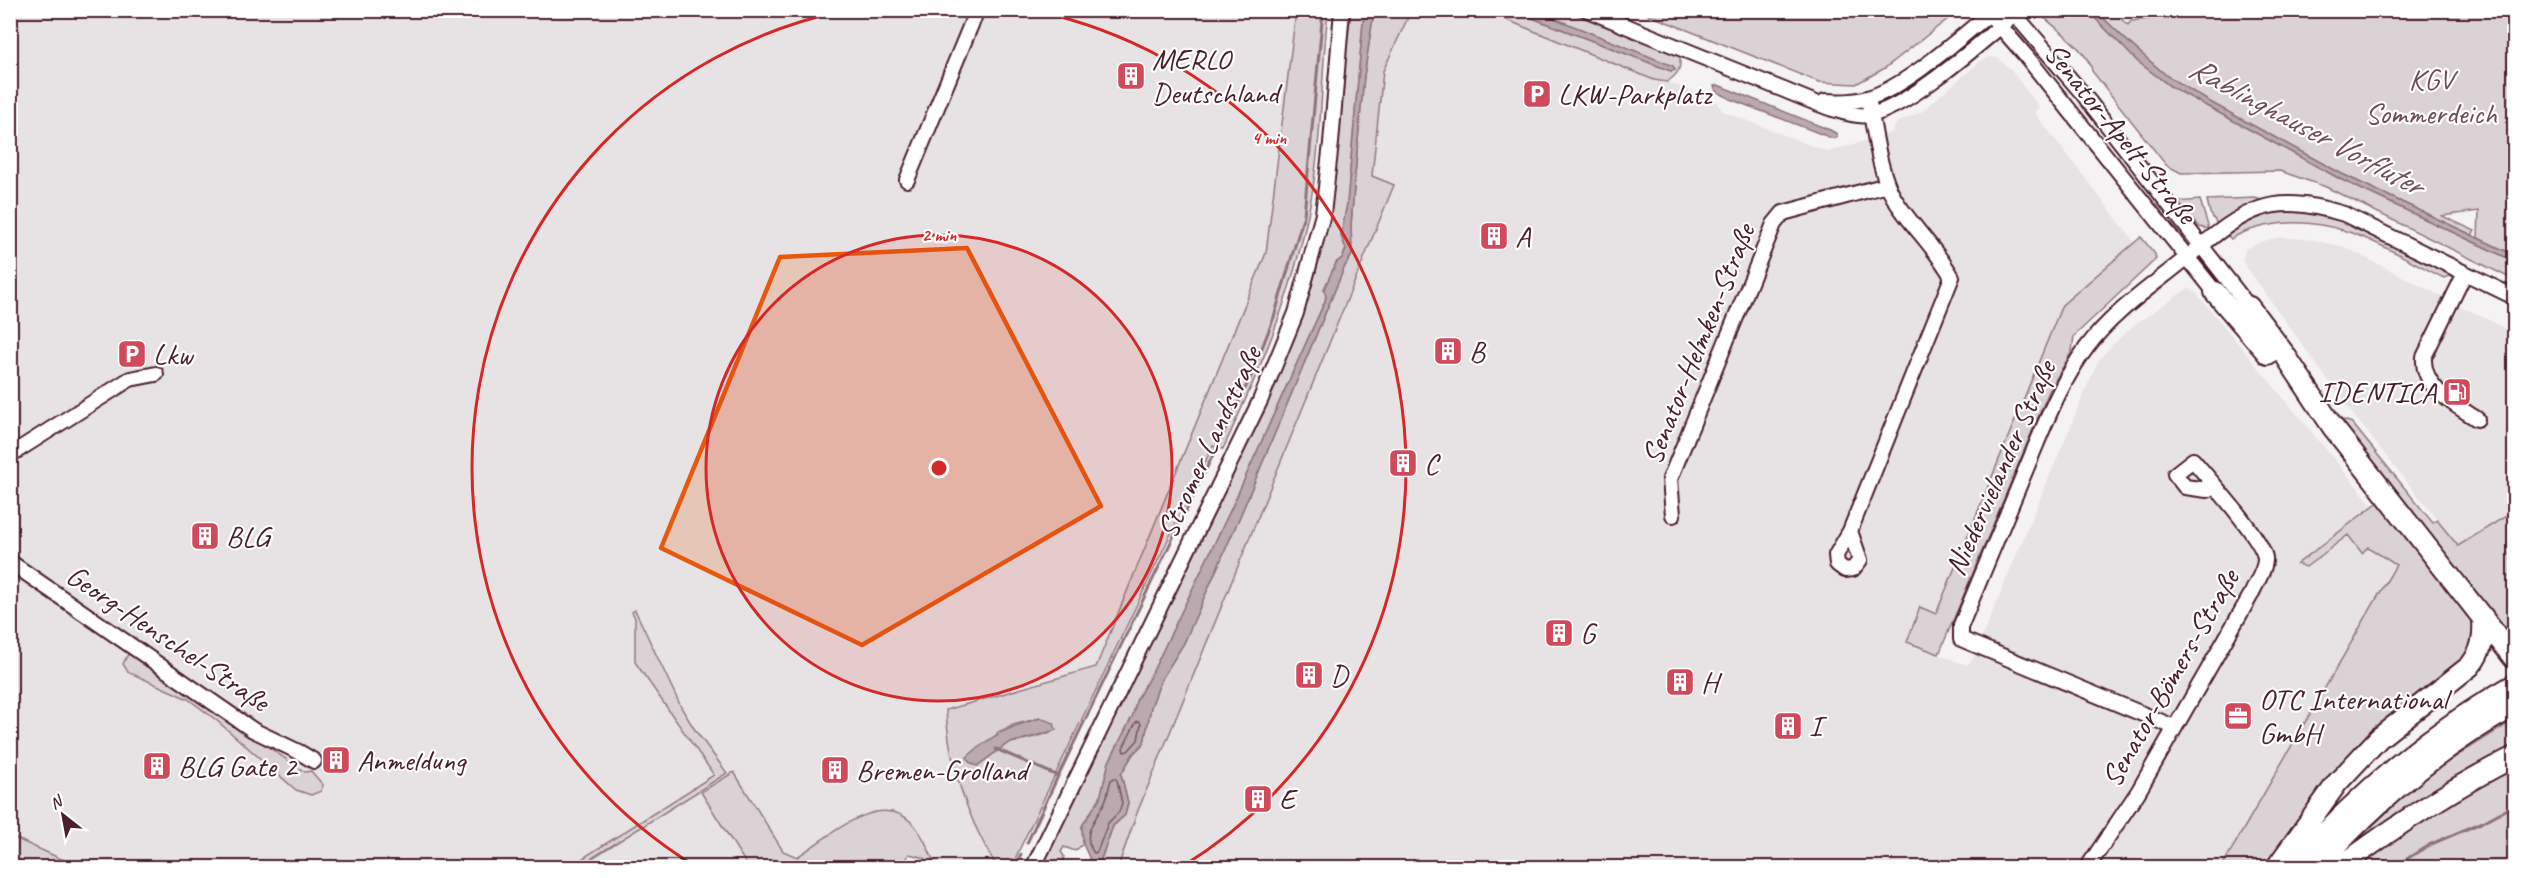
<svg xmlns="http://www.w3.org/2000/svg" width="2525" height="878" viewBox="0 0 2525 878" font-family="Caveat,sans-serif">
	<style>
		.built { fill: #e7e2e3 }
		.green { fill: #dbd2d5; stroke: #927880; stroke-width: 1.5; fill-rule: evenodd }
		.water { fill: #baa9ae; stroke: #8d727a; stroke-width: 1.5 }
		.lines { fill: none; stroke-linecap: round; stroke-linejoin: round }
		.shore { stroke: #77565f; stroke-width: 1.5 }
		.stream { stroke: #8d727a; stroke-width: 3 }
		.minor-casing { stroke: #4a1f2b; stroke-width: 18 }
		.highway-casing { stroke: #4a1f2b; stroke-width: 24 }
		.minor { stroke: #fff; stroke-width: 14 }
		.highway { stroke: #fff; stroke-width: 20 }
		.marked { fill: #e8590c; fill-opacity: 0.2; stroke: #e8590c; stroke-width: 4.5; stroke-linejoin: round }
		.ring { fill: none; stroke: #d62828; stroke-width: 3 }
		.labels { text-anchor: middle; dominant-baseline: central; stroke-width: 4.5; stroke-linejoin: round; paint-order: stroke }
		.poi-label { font-size: 30px; fill: #4a1f2b; stroke: #fff; text-anchor: start }
		.park-label { font-size: 30px; fill: #6e4c56; stroke: #fff }
		.street-label { font-size: 30px; fill: #4a1f2b; stroke: #fff }
		.water-label { font-size: 32px; font-style: italic; fill: #714f59; stroke: #fff }
		.centre { fill: #d62828; stroke: #fff; stroke-width: 3 }
		.ring-label { font-size: 18px; text-anchor: middle; font-weight: bold; fill: #d62828; stroke: #fff; stroke-width: 4.5; stroke-linejoin: round; paint-order: stroke }
	</style>
	<rect width="100%" height="100%" fill="#f4f2f2"/>
	<filter id="ink" filterUnits="userSpaceOnUse"><feTurbulence type="fractalNoise" baseFrequency=".0167" numOctaves="2"/><feDisplacementMap in="SourceGraphic" scale="12" xChannelSelector="R" yChannelSelector="G"/><feConvolveMatrix kernelMatrix="1 2 1 2 8 2 1 2 1" color-interpolation-filters="sRGB"/></filter>
	<g filter="url(#ink)">
		<path class="built" d="M 10,11 L 1296,11 L 1266,253 L 1096,667 L 946,710 L 979,837 L 997,867 L 936,867 L 929,851 L 897,812 L 870,812 L 797,857 L 783,851 L 734,773 L 749,867 L 79,868 L 11,835 Z
			M 1411,11 L 1491,11 L 1497,16 L 1654,80 L 1667,82 L 1717,101 L 1722,111 L 1828,152 L 1891,133 L 1897,123 L 1921,112 L 1981,61 L 1990,57 L 1998,58 L 2010,69 L 2039,107 L 2034,112 L 2136,244 L 2062,305 L 1936,614 L 1920,607 L 1907,642 L 1966,665 L 1972,661 L 2098,361 L 2113,344 L 2135,324 L 2189,288 L 2197,294 L 2373,506 L 2298,564 L 2306,567 L 2349,535 L 2362,553 L 2368,547 L 2396,565 L 2221,867 L 1118,868 L 1137,813 L 1394,186 L 1372,176 L 1383,71 Z
			M 2280,237 L 2313,240 L 2344,247 L 2514,333 L 2514,511 L 2458,546 L 2352,413 L 2242,261 L 2245,249 L 2260,242 Z"/>
		<path class="green" d="M 2189,10 L 2514,11 L 2514,255 L 2478,238 L 2479,211 L 2442,216 L 2475,231 L 2472,235 L 2342,174 L 2208,101 L 2167,76 L 2128,42 L 2096,11 L 2112,11 L 2128,25 L 2131,21 L 2158,18 Z
			M 1296,11 L 1328,11 C 1321,77 1322,145 1309,210 C 1292,297 1260,369 1223,449 L 1213,446 L 1011,867 L 997,867 C 968,819 949,767 946,710 L 1096,667 L 1266,253 ZM 1040,718 L 1050,733 L 1007,744 L 977,766 L 998,732 L 1013,725 Z
			M 1351,11 L 1364,11 L 1347,204 L 1341,236 L 1346,248 L 1343,257 L 1336,263 L 1324,289 L 1326,296 L 1325,301 L 1231,509 L 1153,671 L 1136,701 L 1133,715 L 1109,762 L 1100,798 L 1082,826 L 1083,844 L 1075,851 L 1064,847 L 1061,852 L 1064,856 L 1063,867 L 1039,868 C 1099,746 1161,625 1220,502 C 1257,424 1296,347 1318,263 C 1340,180 1340,95 1351,11 Z
			M 1374,11 L 1411,11 L 1383,71 L 1372,176 L 1394,185 L 1137,813 L 1118,867 L 1098,868 L 1113,826 L 1125,815 L 1128,803 L 1121,774 L 1133,754 L 1144,743 L 1151,707 L 1161,680 L 1184,643 L 1241,514 L 1345,266 L 1352,255 L 1351,225 L 1357,151 L 1364,76 Z
			M 1491,11 L 1514,11 L 1671,71 L 1675,70 L 1673,66 L 1536,11 L 1567,11 L 1680,56 C 1681,70 1678,74 1667,82 L 1654,80 L 1497,16 Z
			M 1639,11 L 1958,11 L 1885,68 L 1856,84 L 1819,82 Z
			M 2036,11 L 2088,11 L 2137,61 L 2170,86 L 2342,180 L 2514,261 L 2514,280 L 2326,187 L 2280,171 L 2181,173 L 2166,165 L 2092,71 C 2090,52 2050,23 2036,11 Z
			M 2255,198 L 2262,200 L 2242,208 L 2217,224 L 2210,213 L 2207,200 Z
			M 2200,200 L 2209,229 L 2199,227 L 2176,202 Z
			M 2305,209 L 2345,220 L 2441,267 L 2449,276 L 2444,278 C 2386,249 2333,211 2265,226 C 2253,229 2241,232 2231,239 L 2226,234 L 2230,229 L 2270,211 Z
			M 2141,237 L 2155,254 L 2156,259 L 2074,336 L 2072,351 L 2049,391 L 1939,654 L 1907,642 L 1920,607 L 1936,614 L 2062,305 Z
			M 2344,420 L 2352,423 L 2424,512 L 2433,523 L 2437,520 L 2458,546 L 2514,511 L 2514,632 L 2499,623 L 2343,426 Z
			M 2381,500 L 2477,625 L 2474,653 L 2423,694 L 2268,867 L 2221,868 L 2396,565 L 2368,547 L 2362,553 L 2348,535 L 2306,567 L 2297,564 Z
			M 635,610 L 682,709 L 695,730 L 727,773 L 578,867 L 569,867 L 714,775 L 635,662 L 635,618 L 632,612 Z
			M 128,654 L 136,657 L 305,772 L 311,771 L 323,785 L 321,791 L 311,795 L 296,790 L 215,719 L 188,699 L 128,672 L 123,664 Z
			M 2514,720 L 2514,751 L 2347,853 L 2346,851 L 2425,776 Z
			M 2514,766 L 2514,867 L 2352,868 L 2397,834 Z
			M 734,772 L 783,851 L 797,857 C 827,838 878,790 911,822 C 923,833 930,853 936,867 L 920,867 L 925,858 L 909,854 L 903,867 L 748,867 L 701,792 Z
			M 11,835 L 17,839 L 79,867 L 11,867 Z"/>
		<path class="water" d="M 1364,11 L 1374,11 L 1364,76 L 1357,151 L 1351,225 L 1352,255 L 1345,266 L 1241,514 L 1184,643 L 1161,680 L 1151,707 L 1144,743 L 1133,754 L 1121,774 L 1128,803 L 1125,815 L 1113,826 L 1099,864 L 1092,864 L 1083,844 L 1082,826 L 1100,798 L 1109,762 L 1133,715 L 1136,701 L 1153,671 L 1231,509 L 1325,301 L 1326,296 L 1324,289 L 1336,263 L 1343,257 L 1346,249 L 1341,236 L 1347,204 Z
			M 1514,11 L 1536,11 L 1673,66 L 1675,70 L 1671,71 Z
			M 2088,11 L 2096,11 L 2128,42 L 2167,76 L 2208,101 L 2342,174 L 2514,255 L 2514,261 L 2342,180 L 2170,86 L 2137,61 Z
			M 1718,85 L 1830,130 L 1837,134 L 1837,137 L 1834,139 L 1730,99 L 1716,91 L 1714,86 Z
			M 1040,718 L 1054,723 L 1056,730 L 1007,744 L 977,766 L 969,762 L 967,757 C 992,735 1008,727 1040,718 Z"/>
		<g class="lines">
			<path class="shore" d="M 1139,721 L 1141,724 L 1138,740 L 1128,751 L 1124,752 L 1123,748 L 1136,722 Z
				M 1114,778 L 1117,780 L 1122,803 L 1119,812 L 1108,823 L 1097,852 L 1094,853 C 1079,832 1098,819 1106,799 C 1108,793 1109,786 1111,780 Z"/>
			<path class="stream" d="M 996,749 L 1058,776 L 1251,376 L 1274,317 L 1304,215 L 1323,10
				M 1027,843 L 1058,776
				M 1014,868 L 1021,854
				M 2392,868 L 2429,845 L 2483,822 L 2514,805"/>
			<g class="minor-casing">
				<path id="minor" d="M 1588,10 C 1651,37 1715,62 1779,88 C 1800,96 1848,119 1869,115 C 1907,109 1984,40 2015,14
					M 1986,10 L 2026,56 L 2215,292
					M 2011,10 L 2083,94 L 2249,307
					M 1825,101 C 1840,102 1854,102 1867,98 C 1904,89 1963,35 1994,10
					M 907,180 L 977,10
					M 2465,273 L 2424,357 C 2422,388 2454,404 2477,419
					M 10,455 L 130,379 L 156,374
					M 1673,515 L 1670,479 L 1774,224 L 1783,213 L 1887,185
					M 1850,531 L 1860,560 L 1853,569 L 1845,570 L 1837,564 L 1836,555 L 1850,531 L 1952,277 C 1936,248 1911,226 1894,198 C 1879,174 1874,126 1868,98
					M 10,562 L 253,730 L 299,752 L 314,761
					M 2174,727 L 1961,639 L 1961,625 C 1983,573 2004,521 2026,469 C 2044,427 2059,384 2087,347 C 2113,312 2151,287 2185,259 C 2244,211 2266,190 2344,214 L 2514,297
					M 1033,868 L 1260,401 L 1296,313 L 1323,214 L 1331,143 L 1342,10
					M 2087,868 L 2138,792 L 2252,593 C 2256,583 2266,568 2265,558 C 2263,539 2207,477 2193,460 L 2175,474 L 2185,487 L 2207,490 L 2213,485"/>
			</g>
			<g class="highway-casing">
				<path id="highway" d="M 2215,292 L 2268,354
					M 2249,307 L 2285,355 L 2332,426 L 2514,658
					M 2276,868 L 2337,783 L 2379,738 L 2470,666 C 2483,650 2484,637 2483,617
					M 2293,868 C 2357,794 2430,733 2514,685
					M 2316,868 C 2373,803 2439,748 2514,706
					M 2339,868 C 2395,826 2451,788 2514,757"/>
			</g>
			<use href="#minor" class="minor"/>
			<use href="#highway" class="highway"/>
		</g>
	</g>
	<path class="marked" d="M 967,248 L 1101,506 L 862,645 L 661,548 L 780,257 Z"/>
	<circle cx="939" cy="468" r="233" fill="#d62828" fill-opacity=".12"/>
	<g class="ring">
		<circle cx="939" cy="468" r="233"/>
		<path d="M695 866A467 467 0 0 1 842 11M1036 11A467 467 0 0 1 1183 866"/>
	</g>
	<defs>
		<g id="building-square" transform="scale(1.5)"><rect x="-9" y="-9" width="18" height="18" rx="4" fill="#d1495b" stroke="#fff"/><path d="M-4-6H4V6H1V3H-1V6H-4ZM-2.5-4.3h1.7v1.8h-1.7ZM.8-4.3h1.7v1.8H.8ZM-2.5-1h1.7V.8h-1.7ZM.8-1h1.7V.8H.8Z" fill="#fff"/></g>
		<g id="parking-square" transform="scale(1.5)"><rect x="-9" y="-9" width="18" height="18" rx="4" fill="#d1495b" stroke="#fff"/><path d="M-3.5-5.5H1a3.5 3.5 0 0 1 0 7H-1V5.5H-3.5ZM-1-3.4V-.6H.8a1.4 1.4 0 0 0 0-2.8Z" fill="#fff"/></g>
		<g id="fuel-square" transform="scale(1.5)"><rect x="-9" y="-9" width="18" height="18" rx="4" fill="#d1495b" stroke="#fff"/><path d="M-5.5-6h7V0h2V4h1.3V-2.5L3-4.5l.8-.8L6-3V5H2.5V1h-1V6h-7ZM-4.2-4.7v3.2H.2V-4.7Z" fill="#fff"/></g>
		<g id="office-square" transform="scale(1.5)"><rect x="-9" y="-9" width="18" height="18" rx="4" fill="#d1495b" stroke="#fff"/><path d="M-6-3h4V-5.5h4V-3h4V5H-6ZM-1-4.5V-3h2v-1.5ZM-6 0V1H6V0Z" fill="#fff"/></g>
	</defs>
	<g fill-rule="evenodd">
		<use href="#building-square" x="1131" y="76"/>
		<use href="#parking-square" x="1537" y="94"/>
		<use href="#building-square" x="1494" y="236"/>
		<use href="#building-square" x="1448" y="351"/>
		<use href="#parking-square" x="132" y="354"/>
		<use href="#fuel-square" x="2457" y="392"/>
		<use href="#building-square" x="1403" y="463"/>
		<use href="#building-square" x="205" y="536"/>
		<use href="#building-square" x="1559" y="633"/>
		<use href="#building-square" x="1309" y="675"/>
		<use href="#building-square" x="1680" y="682"/>
		<use href="#office-square" x="2238" y="716"/>
		<use href="#building-square" x="1788" y="726"/>
		<use href="#building-square" x="336" y="760"/>
		<use href="#building-square" x="157" y="766"/>
		<use href="#building-square" x="835" y="770"/>
		<use href="#building-square" x="1258" y="799"/>
	</g>
	<g class="labels">
		<g class="poi-label">
			<text x="1152" y="59">MERLO<tspan x="1152" dy="34">Deutschland</tspan></text>
			<text x="1558" y="94">LKW-Parkplatz</text>
			<text x="1515" y="236">A</text>
			<text x="1469" y="351">B</text>
			<text x="153" y="354">Lkw</text>
			<text x="2436" y="392" text-anchor="end">IDENTICA</text>
			<text x="1424" y="463">C</text>
			<text x="226" y="536">BLG</text>
			<text x="1580" y="633">G</text>
			<text x="1330" y="675">D</text>
			<text x="1701" y="682">H</text>
			<text x="2259" y="699">OTC International<tspan x="2259" dy="34">GmbH</tspan></text>
			<text x="1809" y="726">I</text>
			<text x="357" y="760">Anmeldung</text>
			<text x="178" y="766">BLG Gate 2</text>
			<text x="856" y="770">Bremen-Grolland</text>
			<text x="1279" y="799">E</text>
		</g>
		<g class="park-label">
			<text x="2431" y="79">KGV<tspan x="2431" dy="34">Sommerdeich</tspan></text>
		</g>
		<g class="street-label">
			<text transform="translate(2121 133) rotate(51)">Senator-Apelt-Straße</text>
			<text transform="translate(1698 344) rotate(-68)">Senator-Helmken-Straße</text>
			<text transform="translate(1209 442) rotate(-65)">Stromer Landstraße</text>
			<text transform="translate(2000 468) rotate(-66)">Niedervielander Straße</text>
			<text transform="translate(168 638) rotate(34)">Georg-Henschel-Straße</text>
			<text transform="translate(2170 678) rotate(-60)">Senator-Bömers-Straße</text>
		</g>
		<g class="water-label">
			<text transform="translate(2306 126) rotate(28)">Rablinghauser Vorfluter</text>
		</g>
	</g>
	<circle cx="939" cy="468" r="9" class="centre"/>
	<g class="ring-label">
		<text x="1269" y="144">4 min</text>
		<text x="939" y="241">2 min</text>
	</g>
	<rect width="2525" height="878" fill="none" stroke="#fff" stroke-width="36"/>
	<rect x="18" y="18" width="2489" height="842" fill="none" stroke="#4a1f2b" stroke-width="2" filter="url(#ink)"/>
	<g transform="translate(63 815) rotate(329)" stroke="#ffffff" stroke-width="4.5" paint-order="stroke">
	<path d="M0-4.5L10 22L0 15L-10 22Z" fill="#4a1f2b"/>
	<text y="-9" font-size="16" font-weight="bold" text-anchor="middle" fill="#4a1f2b">N</text>
	</g>
</svg>
